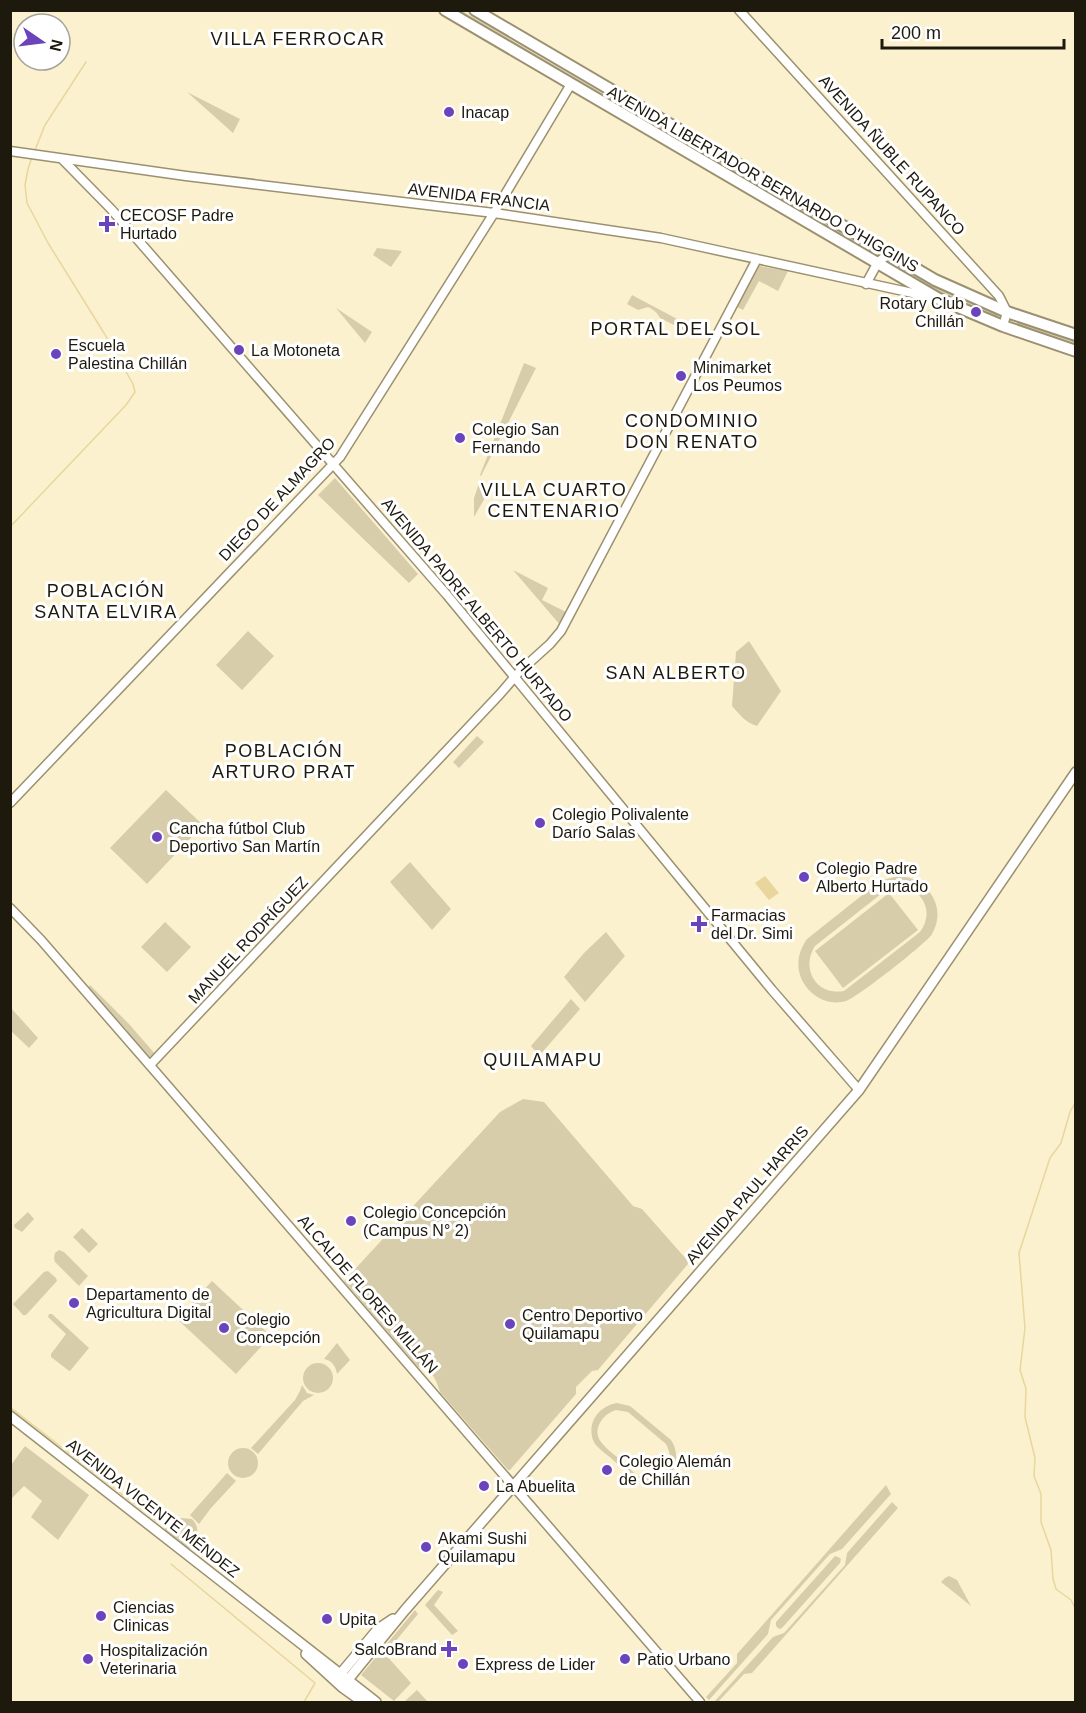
<svg xmlns="http://www.w3.org/2000/svg" width="1086" height="1713" viewBox="0 0 1086 1713" font-family="Helvetica,sans-serif">
	<style>
		.green { fill: #d7cdaa; fill-rule: evenodd }
		.water { fill: #e8d69d }
		.lines { fill: none; stroke-linecap: round; stroke-linejoin: round }
		.stream { stroke: #e8d69d; stroke-width: 1.5 }
		.tertiary-casing { stroke: #9b9171; stroke-width: 11 }
		.secondary-casing { stroke: #9b9171; stroke-width: 12 }
		.primary-casing { stroke: #9b9171; stroke-width: 14 }
		.tertiary { stroke: #fff; stroke-width: 8 }
		.secondary { stroke: #fff; stroke-width: 9 }
		.primary { stroke: #fff; stroke-width: 10 }
		.poi-dot { fill: #6b44bc; stroke: #fff; stroke-width: 2 }
		.labels { text-anchor: middle; dominant-baseline: central; stroke-width: 6; stroke-linejoin: round; paint-order: stroke }
		.poi-label { font-size: 16px; fill: #1d190d; stroke: #fff; text-anchor: start }
		.street-label { font-size: 16px; fill: #1d190d; stroke: #fff }
		.neighbourhood-label { font-size: 18px; letter-spacing: 1.5px; fill: #1d190d; stroke: #fff }
	</style>
	<rect width="100%" height="100%" fill="#fcf1ce"/>
	<path class="green" d="M 450,11 L 462,11 L 884,258 L 942,289 L 998,314 L 997,321 L 940,295 Z
		M 187,92 L 240,119 L 233,133 Z
		M 377,248 L 402,251 L 391,267 L 373,255 Z
		M 759,266 L 788,271 L 778,291 L 759,281 L 743,310 L 737,307 Z
		M 632,295 L 709,336 L 708,338 L 700,338 L 660,318 C 657,312 654,310 648,307 L 638,310 L 627,304 Z
		M 336,308 L 372,332 L 365,343 Z
		M 1018,322 L 1075,340 L 1075,347 L 1016,325 Z
		M 524,363 L 536,368 L 481,476 L 480,475 Z
		M 335,478 L 418,574 L 409,583 L 318,495 Z
		M 479,483 L 490,489 L 474,517 L 474,498 Z
		M 513,570 L 548,588 L 542,600 L 568,613 L 561,626 Z
		M 248,631 L 274,656 L 242,690 L 216,665 Z
		M 749,641 L 781,691 L 757,726 C 746,723 739,714 732,706 L 736,652 Z
		M 477,736 L 484,742 L 459,768 L 453,762 Z
		M 166,790 L 203,825 L 147,884 L 110,848 Z
		M 410,862 L 451,909 L 432,930 L 390,882 Z
		M 898,876 C 927,877 948,907 932,934 C 927,943 855,999 846,1001 C 829,1006 811,997 803,982 C 795,967 798,952 807,939 L 880,881 ZM 898,886 C 923,888 935,912 920,932 L 844,991 C 817,996 800,969 815,946 L 886,890 Z
		M 889,893 L 918,930 L 843,988 L 815,951 Z
		M 165,922 L 191,947 L 167,972 L 141,947 Z
		M 606,932 L 625,956 L 585,1002 L 564,977 L 584,953 Z
		M 90,985 L 129,1024 L 156,1055 L 150,1062 L 125,1028 L 88,988 Z
		M 571,999 L 580,1009 L 539,1056 L 531,1046 Z
		M 11,1008 L 38,1038 L 29,1048 L 11,1031 Z
		M 523,1099 L 544,1102 L 633,1206 L 642,1209 L 687,1260 L 688,1264 L 598,1370 L 592,1371 L 576,1387 L 576,1394 L 510,1470 L 508,1470 L 440,1392 C 436,1379 432,1369 418,1367 L 344,1281 L 500,1112 Z
		M 28,1212 L 34,1219 L 22,1232 L 15,1228 L 14,1225 Z
		M 82,1228 L 98,1244 L 89,1253 L 73,1237 Z
		M 59,1250 L 64,1252 L 88,1276 L 79,1286 L 55,1262 L 54,1258 L 55,1253 Z
		M 48,1271 L 56,1278 L 57,1281 L 26,1315 L 23,1315 L 13,1304 L 44,1272 Z
		M 212,1281 L 271,1336 L 236,1374 L 177,1319 Z
		M 49,1314 L 52,1314 L 89,1348 L 70,1371 L 68,1370 L 51,1357 L 51,1354 L 66,1334 L 48,1317 Z
		M 337,1343 L 350,1360 L 337,1374 C 336,1367 332,1360 324,1359 Z
		M303 1378a15 15 0 1 1 30 0a15 15 0 1 1-30 0Z
		M 302,1385 L 307,1393 L 314,1395 L 303,1401 L 258,1454 L 251,1448 L 295,1400 L 300,1391 Z
		M 617,1403 L 630,1406 L 671,1440 C 677,1449 678,1460 673,1470 C 670,1476 665,1480 659,1482 C 639,1490 626,1471 613,1460 C 607,1454 596,1448 593,1440 C 587,1422 599,1406 617,1403 ZM 616,1410 L 628,1412 L 666,1444 C 670,1452 672,1459 668,1467 C 663,1475 653,1480 644,1478 C 635,1476 628,1466 622,1461 C 615,1455 606,1449 601,1442 C 591,1429 604,1413 616,1410 Z
		M 25,1446 L 89,1495 L 58,1540 L 31,1517 L 42,1501 L 24,1486 L 11,1499 L 11,1465 Z
		M228 1463a15 15 0 1 1 30 0a15 15 0 1 1-30 0Z
		M 227,1473 L 236,1481 L 211,1508 L 199,1524 L 190,1515 Z
		M 886,1485 L 891,1494 L 842,1549 L 830,1554 L 771,1620 L 768,1634 L 709,1700 L 706,1697 L 737,1663 L 737,1654 Z
		M 892,1502 L 898,1508 L 752,1673 L 744,1674 L 718,1702 L 714,1702 L 773,1637 L 784,1633 L 845,1565 L 847,1553 Z
		M 181,1518 L 192,1519 C 203,1530 195,1543 186,1553 L 161,1534 C 167,1525 171,1520 181,1518 Z
		M 835,1556 L 838,1557 L 841,1559 L 840,1563 L 782,1628 L 779,1629 L 776,1626 L 776,1622 Z
		M 949,1576 L 957,1580 L 971,1606 L 941,1582 L 945,1578 Z
		M 438,1590 L 443,1592 L 434,1605 L 458,1631 L 452,1635 L 425,1605 Z
		M 415,1610 L 418,1614 L 385,1654 L 411,1683 L 394,1701 L 361,1675 Z
		M 417,1690 L 428,1702 L 404,1702 Z"/>
	<path class="water" d="M 765,876 L 779,893 L 769,900 L 755,883 Z"/>
	<g class="lines">
		<path class="stream" d="M 35,150 L 45,125 L 86,62
			M 10,527 L 126,405 L 135,392 L 133,384 L 104,333 L 48,243 L 27,203 L 25,185 L 28,169 L 32,157
			M 1076,1101 L 1070,1112 L 1061,1143 L 1050,1158 L 1019,1253 L 1025,1328 L 1020,1370 L 1026,1389 L 1025,1417 L 1035,1458 L 1034,1476 L 1041,1494 L 1041,1522 L 1051,1550 L 1053,1579 L 1056,1589 L 1071,1600 L 1076,1610
			M 10,1407 L 159,1523
			M 171,1564 L 315,1683 L 304,1702"/>
		<g class="tertiary-casing">
			<path id="tertiary" d="M 739,10 L 999,296 L 1007,312 L 1003,326
				M 10,151 L 186,176 L 494,213 L 661,238 L 931,297
				M 62,159 L 111,209 L 447,595 L 772,990 L 859,1090
				M 866,284 L 878,262 L 889,254
				M 10,803 L 340,457 L 494,213 L 571,84
				M 10,908 L 41,940 L 160,1077 L 700,1702
				M 150,1065 L 500,694 L 519,672 L 550,644 L 561,631 L 757,259"/>
		</g>
		<g class="secondary-casing">
			<path id="secondary" d="M 10,1416 L 376,1702
				M 306,1654 L 342,1687 L 363,1702
				M 337,1678 L 378,1629 L 393,1619
				M 342,1687 L 405,1610 L 859,1090 L 1076,772"/>
		</g>
		<g class="primary-casing">
			<path id="primary" d="M 445,10 L 939,299 L 1003,326 L 1076,351
				M 475,10 L 935,280 L 1007,312 L 1076,335"/>
		</g>
		<use href="#tertiary" class="tertiary"/>
		<use href="#secondary" class="secondary"/>
		<use href="#primary" class="primary"/>
	</g>
	<g class="poi-dot">
		<circle cx="449" cy="112" r="6"/>
		<path d="M104 215h6v6h6v6h-6v6h-6v-6h-6v-6h6z"/>
		<circle cx="976" cy="312" r="6"/>
		<circle cx="239" cy="350" r="6"/>
		<circle cx="56" cy="354" r="6"/>
		<circle cx="681" cy="376" r="6"/>
		<circle cx="460" cy="438" r="6"/>
		<circle cx="540" cy="823" r="6"/>
		<circle cx="157" cy="837" r="6"/>
		<circle cx="804" cy="877" r="6"/>
		<path d="M696 915h6v6h6v6h-6v6h-6v-6h-6v-6h6z"/>
		<circle cx="351" cy="1221" r="6"/>
		<circle cx="74" cy="1303" r="6"/>
		<circle cx="510" cy="1324" r="6"/>
		<circle cx="224" cy="1328" r="6"/>
		<circle cx="607" cy="1470" r="6"/>
		<circle cx="484" cy="1486" r="6"/>
		<circle cx="426" cy="1547" r="6"/>
		<circle cx="101" cy="1616" r="6"/>
		<circle cx="327" cy="1619" r="6"/>
		<path d="M446 1640h6v6h6v6h-6v6h-6v-6h-6v-6h6z"/>
		<circle cx="88" cy="1659" r="6"/>
		<circle cx="625" cy="1659" r="6"/>
		<circle cx="463" cy="1664" r="6"/>
	</g>
	<g class="labels">
		<g class="poi-label">
			<text x="461" y="112">Inacap</text>
			<text x="120" y="215">CECOSF Padre<tspan x="120" dy="18">Hurtado</tspan></text>
			<text x="964" y="303" text-anchor="end">Rotary Club<tspan x="964" dy="18">Chillán</tspan></text>
			<text x="68" y="345">Escuela<tspan x="68" dy="18">Palestina Chillán</tspan></text>
			<text x="251" y="350">La Motoneta</text>
			<text x="693" y="367">Minimarket<tspan x="693" dy="18">Los Peumos</tspan></text>
			<text x="472" y="429">Colegio San<tspan x="472" dy="18">Fernando</tspan></text>
			<text x="552" y="814">Colegio Polivalente<tspan x="552" dy="18">Darío Salas</tspan></text>
			<text x="169" y="828">Cancha fútbol Club<tspan x="169" dy="18">Deportivo San Martín</tspan></text>
			<text x="816" y="868">Colegio Padre<tspan x="816" dy="18">Alberto Hurtado</tspan></text>
			<text x="711" y="915">Farmacias<tspan x="711" dy="18">del Dr. Simi</tspan></text>
			<text x="363" y="1212">Colegio Concepción<tspan x="363" dy="18">(Campus N° 2)</tspan></text>
			<text x="86" y="1294">Departamento de<tspan x="86" dy="18">Agricultura Digital</tspan></text>
			<text x="522" y="1315">Centro Deportivo<tspan x="522" dy="18">Quilamapu</tspan></text>
			<text x="236" y="1319">Colegio<tspan x="236" dy="18">Concepción</tspan></text>
			<text x="619" y="1461">Colegio Alemán<tspan x="619" dy="18">de Chillán</tspan></text>
			<text x="496" y="1486">La Abuelita</text>
			<text x="438" y="1538">Akami Sushi<tspan x="438" dy="18">Quilamapu</tspan></text>
			<text x="113" y="1607">Ciencias<tspan x="113" dy="18">Clinicas</tspan></text>
			<text x="339" y="1619">Upita</text>
			<text x="437" y="1649" text-anchor="end">SalcoBrand</text>
			<text x="100" y="1650">Hospitalización<tspan x="100" dy="18">Veterinaria</tspan></text>
			<text x="637" y="1659">Patio Urbano</text>
			<text x="475" y="1664">Express de Lider</text>
		</g>
		<g class="street-label">
			<text transform="translate(892 155) rotate(48)">AVENIDA ÑUBLE RUPANCO</text>
			<text transform="translate(763 179) rotate(30)">AVENIDA LIBERTADOR BERNARDO O'HIGGINS</text>
			<text transform="translate(479 197) rotate(7)">AVENIDA FRANCIA</text>
			<text transform="translate(277 499) rotate(-47)">DIEGO DE ALMAGRO</text>
			<text transform="translate(477 610) rotate(50)">AVENIDA PADRE ALBERTO HURTADO</text>
			<text transform="translate(248 940) rotate(-47)">MANUEL RODRÍGUEZ</text>
			<text transform="translate(747 1195) rotate(-49)">AVENIDA PAUL HARRIS</text>
			<text transform="translate(368 1294) rotate(49)">ALCALDE FLORES MILLÁN</text>
			<text transform="translate(153 1508) rotate(38)">AVENIDA VICENTE MÉNDEZ</text>
		</g>
		<g class="neighbourhood-label">
			<text x="298" y="39">VILLA FERROCAR</text>
			<text x="676" y="329">PORTAL DEL SOL</text>
			<text x="692" y="421">CONDOMINIO<tspan x="692" dy="21">DON RENATO</tspan></text>
			<text x="554" y="490">VILLA CUARTO<tspan x="554" dy="21">CENTENARIO</tspan></text>
			<text x="106" y="591">POBLACIÓN<tspan x="106" dy="21">SANTA ELVIRA</tspan></text>
			<text x="676" y="673">SAN ALBERTO</text>
			<text x="284" y="751">POBLACIÓN<tspan x="284" dy="21">ARTURO PRAT</tspan></text>
			<text x="543" y="1060">QUILAMAPU</text>
		</g>
	</g>
	<rect width="1086" height="1713" fill="none" stroke="#1d190d" stroke-width="24"/>
	<g transform="translate(42 42) rotate(104)"><circle r="28" fill="#ffffff" stroke="#a5a39e" stroke-width="1.5"/>
	<path d="M0-4.5L10 22L0 15L-10 22Z" fill="#6b44bc"/>
	<text y="-9" font-size="16" font-weight="bold" text-anchor="middle" fill="#1d190d">N</text>
	</g>
	<path d="M882 39v9h182v-9" fill="none" stroke="#1d190d" stroke-width="3"/>
	<text x="891" y="39" font-size="18" fill="#1d190d" stroke="#ffffff" stroke-width="4.5" paint-order="stroke">200 m</text>
</svg>
